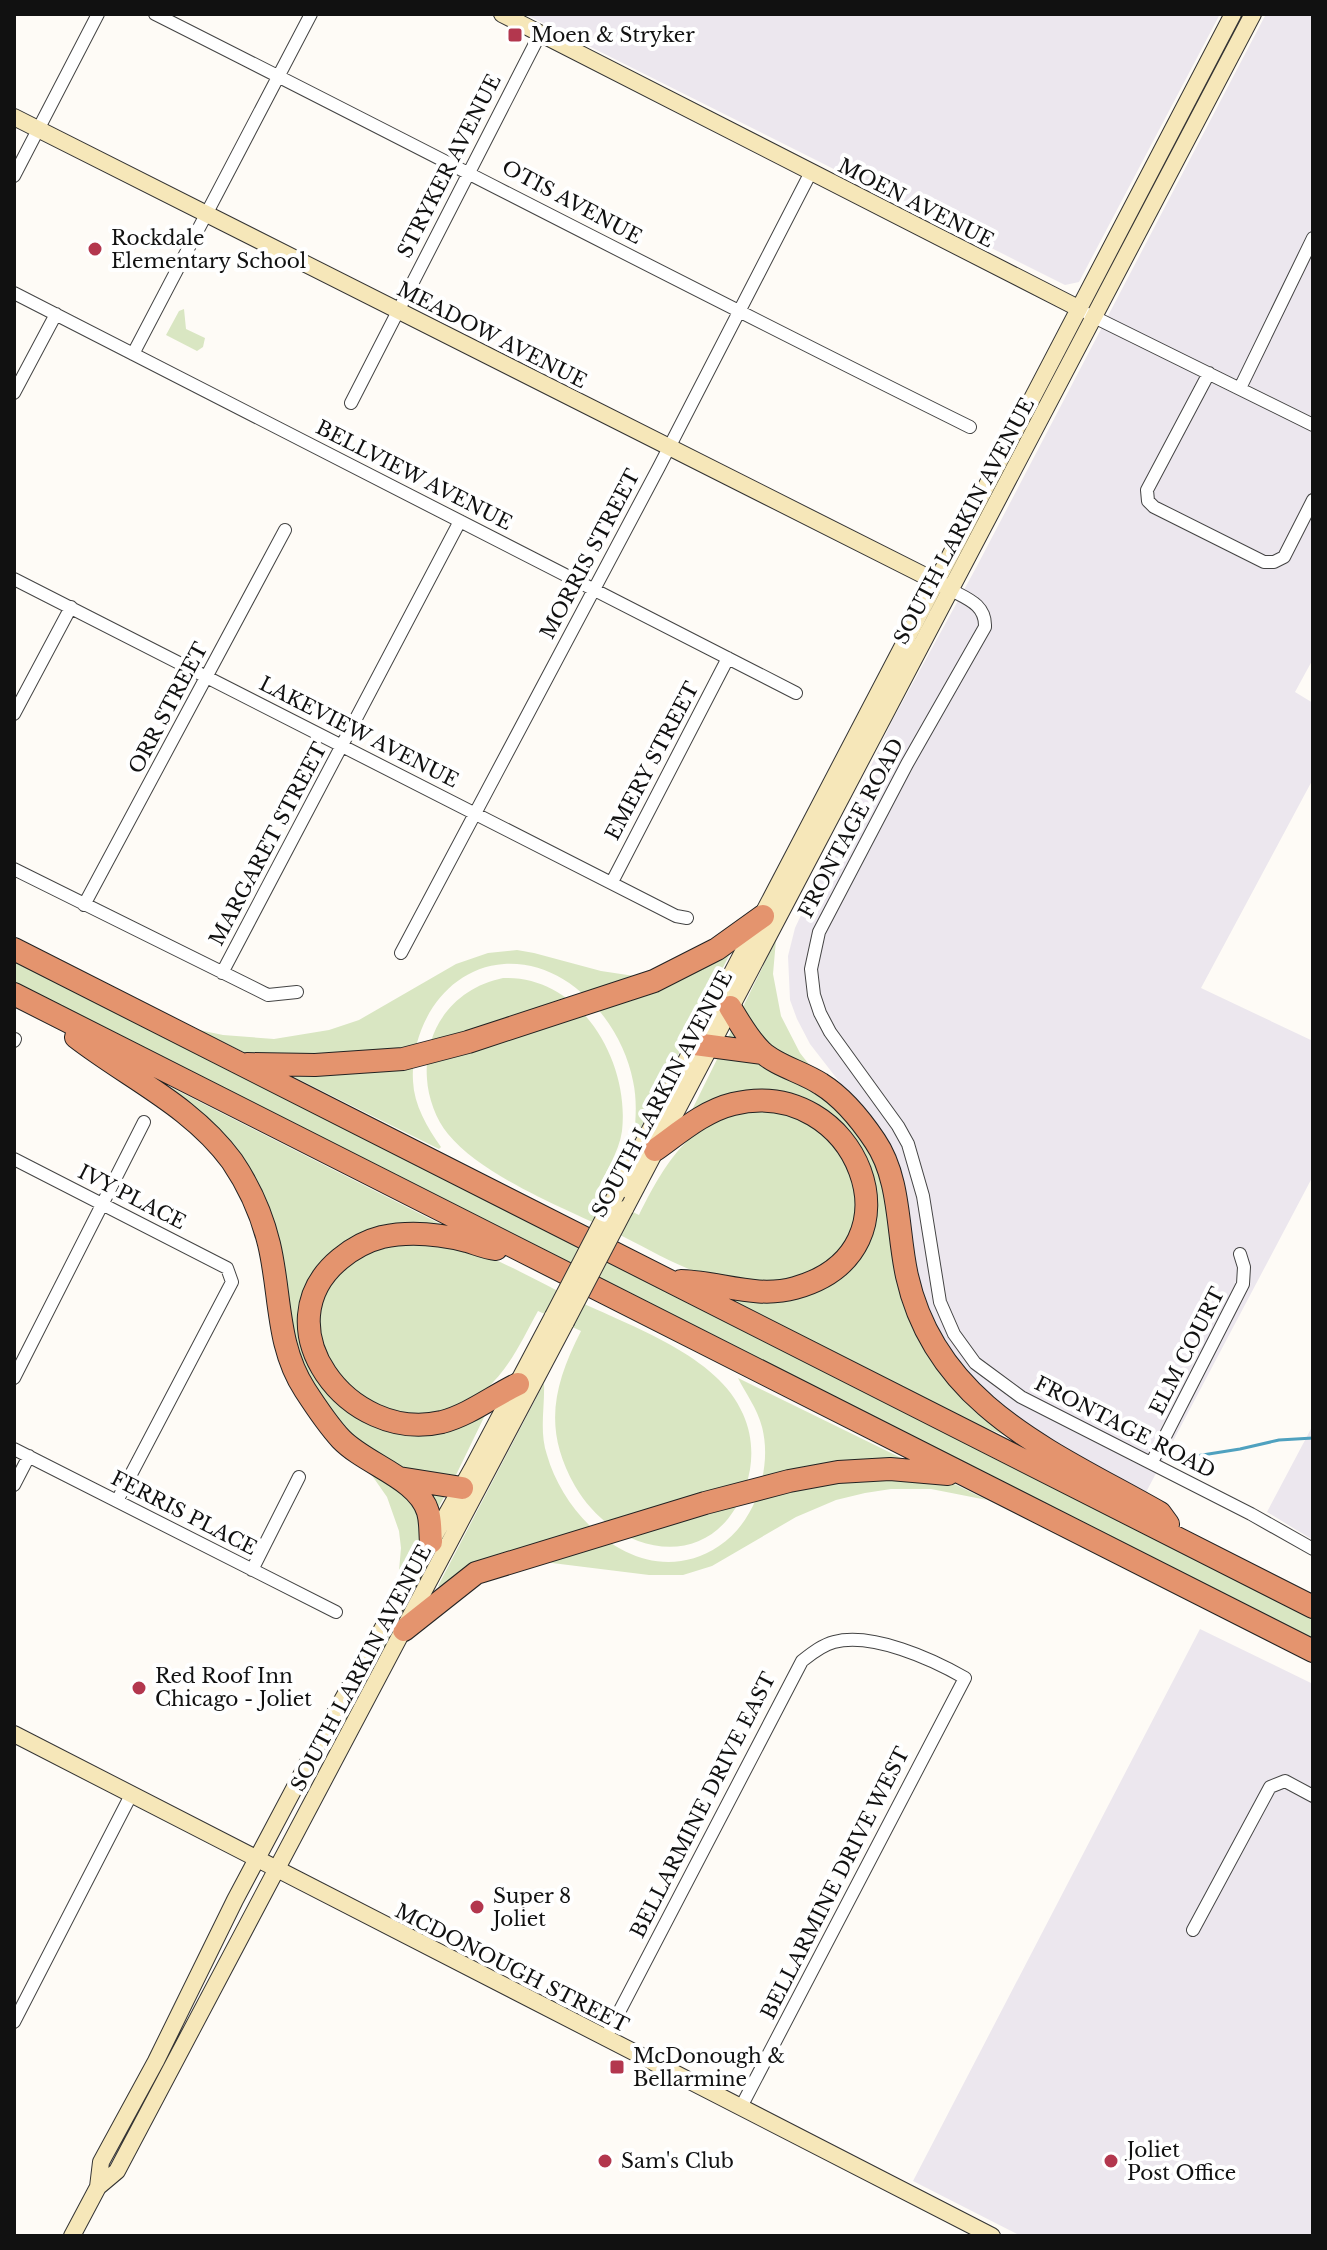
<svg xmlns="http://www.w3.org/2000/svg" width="1327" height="2250" viewBox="0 0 1327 2250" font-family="'Libre Baskerville',serif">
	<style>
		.industrial { fill: #ece7ee }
		.green { fill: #d9e6c2 }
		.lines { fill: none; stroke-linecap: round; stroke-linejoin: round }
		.stream { stroke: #4fa1bf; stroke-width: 3 }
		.street-casing { stroke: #444; stroke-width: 14 }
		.secondary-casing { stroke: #333; stroke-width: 18 }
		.highway-casing { stroke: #222; stroke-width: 24 }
		.street { stroke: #fff; stroke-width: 12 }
		.secondary { stroke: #f6e7b9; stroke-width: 16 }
		.highway { stroke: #e4946e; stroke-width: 22 }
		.secondary-bridge-casing { stroke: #333; stroke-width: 18; stroke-linecap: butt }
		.secondary-bridge { stroke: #f6e7b9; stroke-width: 16 }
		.poi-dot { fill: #b3374e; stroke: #fff; stroke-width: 3 }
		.labels { text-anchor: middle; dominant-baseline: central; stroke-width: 8; stroke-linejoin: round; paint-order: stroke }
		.poi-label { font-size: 20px; fill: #111; stroke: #fff; text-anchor: start }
		.street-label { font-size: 20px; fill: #111; stroke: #fff }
	</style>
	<rect width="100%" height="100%" fill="#fefbf6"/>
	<path class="industrial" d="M 525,14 L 1220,14 L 1079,282 L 1065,285 Z
		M 1266,14 L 1313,14 L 1313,659 L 1295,692 L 1313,703 L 1313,779 L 1201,988 L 1313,1041 L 1313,1176 L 1144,1496 L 1024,1424 L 964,1374 L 930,1314 L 919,1284 L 886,1142 L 810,1044 L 797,1019 L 790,1000 L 788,956 L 795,928 L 892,721 L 977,566 Z
		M 1313,1425 L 1313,1540 L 1267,1512 Z
		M 1200,1629 L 1313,1684 L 1313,2236 L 1021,2236 L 913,2181 Z"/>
	<path class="green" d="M 184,309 L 186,329 L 205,338 L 203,347 L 197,351 L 166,335 L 179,311 Z
		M 776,940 L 773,974 L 781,1016 L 800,1053 L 853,1120 L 880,1161 L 908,1300 L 1014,1439 L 981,1426 L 718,1293 L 828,1280 L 873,1197 L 805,1104 L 688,1118 Z
		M 733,948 L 636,1137 L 634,1136 C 636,1118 637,1099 633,1081 C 622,1023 569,960 504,964 C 446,968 410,1026 413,1081 C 414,1105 427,1127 441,1147 L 439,1149 L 199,1030 L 223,1035 L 274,1039 L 329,1030 L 359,1020 L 456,964 L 488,953 L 517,950 L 534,953 L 601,971 L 641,977 Z
		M 14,959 L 40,975 L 47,976 L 1313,1617 L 1313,1644 L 14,986 Z
		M 503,978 C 580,975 630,1061 622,1131 C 619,1153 604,1174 596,1194 L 639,1215 C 663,1167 693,1113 753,1112 C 766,1112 777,1111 789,1115 C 875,1147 883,1252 790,1280 C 768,1287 734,1283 712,1277 C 682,1269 652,1251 624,1237 C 572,1211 485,1179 448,1134 C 436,1120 428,1097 427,1079 C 423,1028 455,988 503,978 Z
		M 127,1065 L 458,1233 L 353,1242 L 304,1331 L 371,1420 L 489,1407 L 455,1477 L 398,1582 L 401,1548 L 399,1531 L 387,1497 L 304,1378 L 261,1203 Z
		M 412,1240 C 437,1246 466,1248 489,1257 C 519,1270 547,1286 576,1300 C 630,1326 719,1356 743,1414 C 753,1436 754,1462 746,1485 C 715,1576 617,1558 575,1486 C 543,1430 553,1386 581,1331 L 538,1311 C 522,1340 510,1368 484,1391 C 443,1427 371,1421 338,1376 C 333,1370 330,1361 327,1354 C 307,1309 328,1270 370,1249 C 382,1243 399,1243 412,1240 Z
		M 738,1378 L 987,1500 L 931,1489 L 891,1489 L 865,1493 L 836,1500 L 796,1517 L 712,1566 L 683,1575 L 649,1575 L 544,1562 L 442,1588 L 438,1586 L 544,1383 C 545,1407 539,1431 547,1455 C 567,1525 647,1594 719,1546 C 736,1535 748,1518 756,1499 C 765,1476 768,1450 762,1427 C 757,1408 746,1394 738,1378 Z
		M 446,1529 L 449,1531 L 341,1735 L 339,1734 L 365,1673 Z"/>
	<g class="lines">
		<path class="stream" d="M 1171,1460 L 1240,1449 L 1279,1440 L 1313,1438"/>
		<g class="street-casing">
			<path id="street" d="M 155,14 C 427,151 697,292 970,427
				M 14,176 L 98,14
				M 14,293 L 796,693
				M 1088,314 L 1313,425
				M 133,354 L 311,14
				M 1209,373 L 1147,490 L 1148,501 L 1154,507 L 1264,562 L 1274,562 L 1284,557 L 1313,500
				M 1240,388 L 1313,238
				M 14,393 L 56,314
				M 351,403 L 540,34
				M 14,579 L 676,916 L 687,918
				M 951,590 C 968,599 986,605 985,627 L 907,764 L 819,932 L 811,969 L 814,995 L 820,1013 L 830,1032 L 898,1126 L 908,1144 L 923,1196 L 940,1302 L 954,1334 L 975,1363 L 1021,1397 L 1251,1514 L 1313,1549
				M 14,714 L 71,607
				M 14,869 L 268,995 L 297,992
				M 612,882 L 728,658
				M 84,905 L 285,530
				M 401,953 L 659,467 L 811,172
				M 222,973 L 460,521
				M 14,1041 L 15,1039
				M 14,1159 L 227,1268 L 232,1282 L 117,1501
				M 14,1378 L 144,1122
				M 14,1449 L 336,1612
				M 1152,1462 L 1243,1284 L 1244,1267 L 1240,1254
				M 14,1485 L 29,1456
				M 252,1570 L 299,1477
				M 1193,1930 L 1270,1787 L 1285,1781 L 1313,1796
				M 14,2022 L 131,1795
				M 605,2039 L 802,1661 C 811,1654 822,1645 834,1642 C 872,1632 932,1659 965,1678 L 741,2107"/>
		</g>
		<g class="secondary-casing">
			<path id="secondary" d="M 502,14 L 1078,308
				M 14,117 L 945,586
				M 617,1193 L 1233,14
				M 625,1209 L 1253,14
				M 14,1734 L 992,2236
				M 98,2187 L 101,2162 L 156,2061 L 235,1900 L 321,1738 L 472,1469 L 553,1316
				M 72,2236 L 98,2187 L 117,2171 L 566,1322"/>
		</g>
		<g class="highway-casing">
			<path id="highway" d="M 14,949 L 1313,1607
				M 14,994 L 1313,1651
				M 730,1007 C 739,1022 749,1040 762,1052 C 777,1066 803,1072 821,1084 C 842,1097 861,1120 875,1141 C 901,1179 897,1232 907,1276 C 936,1407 1055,1453 1160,1513 L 1168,1524
				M 76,1037 C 129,1078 192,1106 232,1161 C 249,1186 262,1215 269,1244 C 281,1294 276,1346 305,1390 C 316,1407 328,1425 341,1439 C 366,1465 418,1478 428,1512 C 431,1522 430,1533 431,1542
				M 695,1044 L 763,1053
				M 247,1064 L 315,1065 L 403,1059 L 468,1042 L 654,981 L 717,949 L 763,916
				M 655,1150 C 679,1133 704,1111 733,1104 C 856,1074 928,1251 795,1288 C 756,1299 720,1282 681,1281
				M 496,1249 C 486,1248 477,1244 467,1241 C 439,1234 410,1231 382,1237 C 366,1241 352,1249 340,1259 C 260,1325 348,1444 442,1422 C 469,1415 493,1396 518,1384
				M 399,1478 L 462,1488
				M 404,1630 L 476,1573 L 705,1503 L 789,1481 L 838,1472 L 890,1469 L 948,1474"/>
		</g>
		<use href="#street" class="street"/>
		<use href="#secondary" class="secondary"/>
		<use href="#highway" class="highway"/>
		<g class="secondary-bridge-casing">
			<path id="secondary-bridge" d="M 553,1316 L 617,1193
				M 566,1322 L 625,1209"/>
		</g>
		<use href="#secondary-bridge" class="secondary-bridge"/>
	</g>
	<g class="poi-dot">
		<rect x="507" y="27" width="16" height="16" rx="4"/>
		<circle cx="95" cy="249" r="8"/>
		<circle cx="139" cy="1688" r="8"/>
		<circle cx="477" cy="1907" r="8"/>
		<rect x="609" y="2059" width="16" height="16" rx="4"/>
		<circle cx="605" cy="2161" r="8"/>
		<circle cx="1111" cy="2161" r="8"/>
	</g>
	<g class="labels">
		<g class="poi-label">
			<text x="531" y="35">Moen &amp; Stryker</text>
			<text x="111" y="238">Rockdale<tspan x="111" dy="23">Elementary School</tspan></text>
			<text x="155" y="1676">Red Roof Inn<tspan x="155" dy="23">Chicago - Joliet</tspan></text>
			<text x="493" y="1896">Super 8<tspan x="493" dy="23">Joliet</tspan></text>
			<text x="633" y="2056">McDonough &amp;<tspan x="633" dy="23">Bellarmine</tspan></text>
			<text x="1127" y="2150">Joliet<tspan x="1127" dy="23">Post Office</tspan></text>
			<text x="621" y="2161">Sam's Club</text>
		</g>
		<g class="street-label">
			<text transform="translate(449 166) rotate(-63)">STRYKER AVENUE</text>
			<text transform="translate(572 202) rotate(28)">OTIS AVENUE</text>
			<text transform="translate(916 203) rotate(27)">MOEN AVENUE</text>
			<text transform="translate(492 335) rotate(27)">MEADOW AVENUE</text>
			<text transform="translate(414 475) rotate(27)">BELLVIEW AVENUE</text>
			<text transform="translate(964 521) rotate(-62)">SOUTH LARKIN AVENUE</text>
			<text transform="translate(590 554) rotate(-62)">MORRIS STREET</text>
			<text transform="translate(168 708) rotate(-62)">ORR STREET</text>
			<text transform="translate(359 732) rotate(27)">LAKEVIEW AVENUE</text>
			<text transform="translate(652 761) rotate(-62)">EMERY STREET</text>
			<text transform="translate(851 828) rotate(-62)">FRONTAGE ROAD</text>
			<text transform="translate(268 844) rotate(-62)">MARGARET STREET</text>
			<text transform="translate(662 1094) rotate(-62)">SOUTH LARKIN AVENUE</text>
			<text transform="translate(132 1197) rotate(27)">IVY PLACE</text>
			<text transform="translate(1187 1351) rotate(-63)">ELM COURT</text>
			<text transform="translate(1125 1427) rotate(27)">FRONTAGE ROAD</text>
			<text transform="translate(184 1513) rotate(27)">FERRIS PLACE</text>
			<text transform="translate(361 1668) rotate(-62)">SOUTH LARKIN AVENUE</text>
			<text transform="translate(703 1805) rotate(-63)">BELLARMINE DRIVE EAST</text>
			<text transform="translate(835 1883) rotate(-63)">BELLARMINE DRIVE WEST</text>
			<text transform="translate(512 1968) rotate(27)">MCDONOUGH STREET</text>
		</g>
	</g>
	<rect width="1327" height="2250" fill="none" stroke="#111111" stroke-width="32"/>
</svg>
